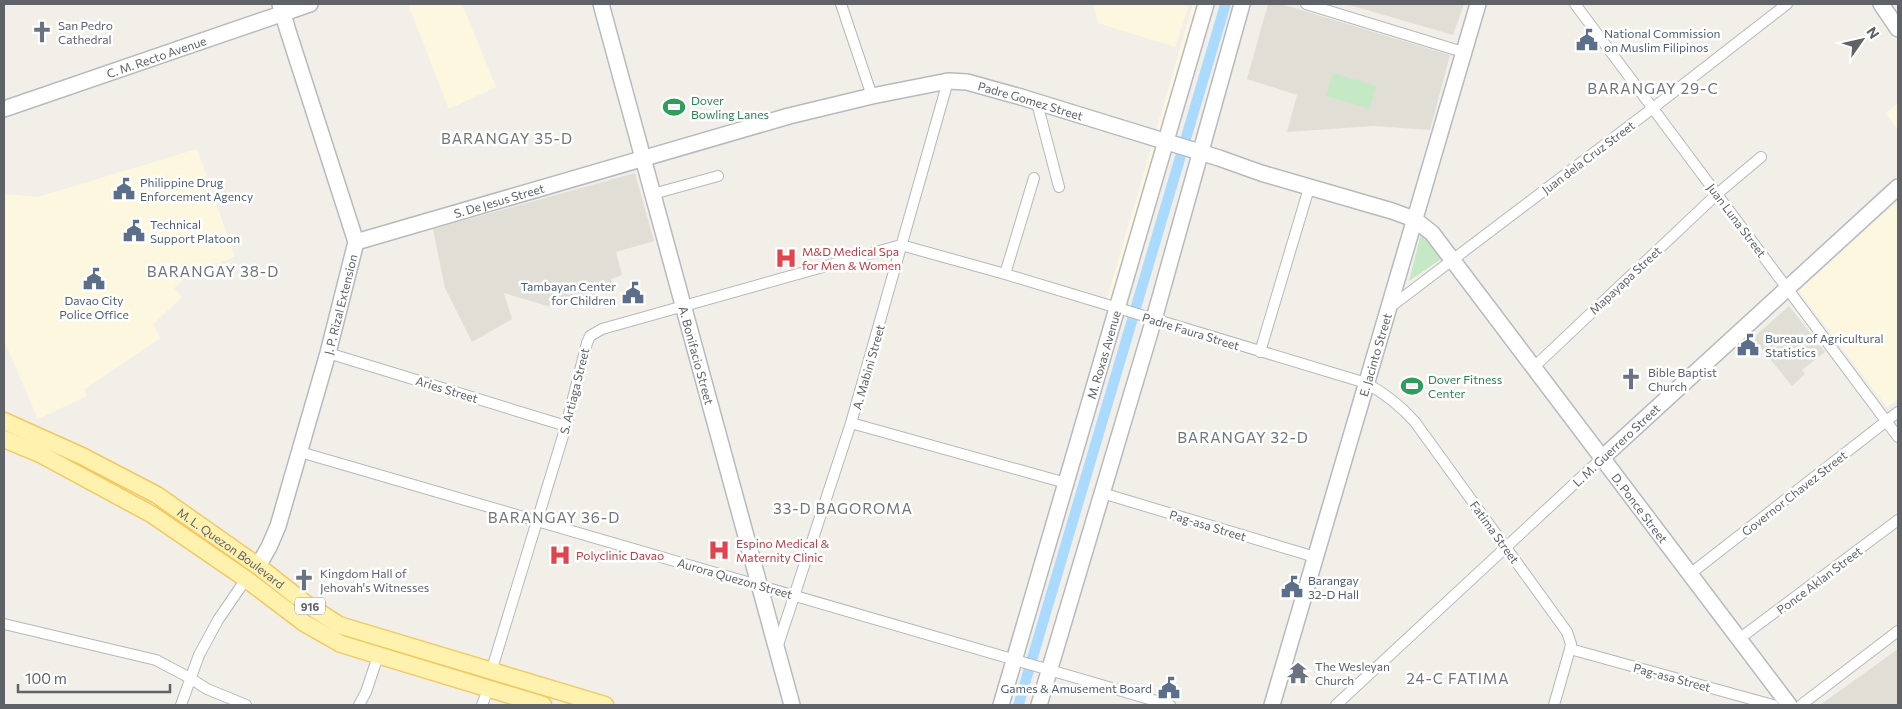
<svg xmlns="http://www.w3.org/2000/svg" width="1902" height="709" viewBox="0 0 1902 709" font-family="Commissioner,sans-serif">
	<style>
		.commercial { fill: #fef7e0 }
		.education { fill: #e1ded6 }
		.green { fill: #c5e8c5 }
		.water { fill: #aadaff }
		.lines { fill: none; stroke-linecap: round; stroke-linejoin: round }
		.street-casing { stroke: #b5b8bc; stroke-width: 12 }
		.secondary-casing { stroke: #b6babf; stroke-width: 18 }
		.primary-casing { stroke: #f2c960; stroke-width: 19 }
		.street { stroke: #fff; stroke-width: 10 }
		.secondary { stroke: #fff; stroke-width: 15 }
		.primary { stroke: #fff2af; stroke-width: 16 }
		.labels { text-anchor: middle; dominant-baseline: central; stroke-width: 5; stroke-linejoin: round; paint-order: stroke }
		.shield { fill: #fff; stroke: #8f9295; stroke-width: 1 }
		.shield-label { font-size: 11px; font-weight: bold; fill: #5f6368 }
		.worship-label { font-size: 12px; fill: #5b616d; stroke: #fff; text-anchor: start }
		.service-label { font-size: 12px; fill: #4e5e75; stroke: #fff; text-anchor: start }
		.street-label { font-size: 12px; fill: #5f6368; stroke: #fff }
		.leisure-label { font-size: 12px; fill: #27864d; stroke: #fff; text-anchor: start }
		.health-label { font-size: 12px; fill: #be3a42; stroke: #fff; text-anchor: start }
		.quarter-label { font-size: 15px; letter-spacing: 1px; fill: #70757a; stroke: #fff }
	</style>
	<rect width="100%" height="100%" fill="#f1efe8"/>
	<path class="commercial" d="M 408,4 L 462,4 L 496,87 L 449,109 Z
		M 1093,4 L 1189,4 L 1175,47 L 1098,23 Z
		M 1193,4 L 1214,4 L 1125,307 L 1106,302 Z
		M 1898,103 L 1898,130 L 1886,113 Z
		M 197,149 L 235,257 L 195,270 L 174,288 L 182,297 L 153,324 L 160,338 L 84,390 L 87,396 L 38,419 L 4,340 L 4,194 L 38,197 Z
		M 1898,201 L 1898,399 L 1887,407 L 1799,291 Z"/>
	<path class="education" d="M 1268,4 L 1281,4 L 1450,55 L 1430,130 L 1374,126 L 1287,132 L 1297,95 L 1247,79 Z
		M 1346,4 L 1464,4 L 1453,35 Z
		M 635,173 L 654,241 L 616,252 L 622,275 L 611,279 L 614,289 L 551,307 L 504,293 L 512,319 L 472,342 L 445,288 L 433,229 Z
		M 1789,306 L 1825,352 L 1802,370 L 1805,374 L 1792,386 L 1753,338 Z
		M 1898,649 L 1898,705 L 1820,705 Z"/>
	<path class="green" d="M 1333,73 L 1376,86 L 1370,109 L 1326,96 Z
		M 1421,234 L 1441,259 L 1409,281 Z"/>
	<path class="water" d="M 1220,4 L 1231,4 L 1024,705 L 1013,705 Z"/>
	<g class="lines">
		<g class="street-casing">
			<path id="street" d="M 841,4 L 872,96
				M 1306,4 L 1463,52
				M 1575,4 L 1898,437
				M 1037,103 L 1059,187
				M 653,194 L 718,176
				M 901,245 L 1005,274 L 1366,383 C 1386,394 1400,405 1415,422 L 1567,632 L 1571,644 L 1570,649 L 1554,705
				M 1005,274 L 1034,178
				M 1389,308 L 1653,108 L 1787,4
				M 1260,352 L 1309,188
				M 328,353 L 566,426
				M 1534,367 L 1717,194 L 1761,157
				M 851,423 L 1066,483
				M 300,452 L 1170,705
				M 1102,493 L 1315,557
				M 1690,574 L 1898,412
				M 4,624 L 156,660 L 190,678 L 207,689 L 246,705
				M 1739,639 L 1898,520
				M 777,648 L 851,423 L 948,81
				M 1570,649 L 1773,705
				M 491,672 L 566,426 L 587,343 L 590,336 L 602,329 L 901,245
				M 181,705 L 199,655 L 218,620 L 246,579
				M 359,705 L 366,692 L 378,656
				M 482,705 L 488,689
				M 1336,705 L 1602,458
				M 1801,705 L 1898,631"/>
		</g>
		<g class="secondary-casing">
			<g id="secondary">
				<path id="s1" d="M 601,4 L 792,705"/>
				<path d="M 1881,4 L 1898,29"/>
				<path id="s2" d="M 4,109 L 310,4"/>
				<path id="s3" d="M 356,242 L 789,116 L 872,96 L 948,81 L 967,82 L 1021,97 L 1219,158 L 1261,173 L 1392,211 L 1414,219 L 1432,233 L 1789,705"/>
				<path d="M 1602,458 L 1898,187"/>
				<path id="s4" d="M 258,566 L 269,547 L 278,526 L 328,353 L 356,242 L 288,31 L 280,4"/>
				<path id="s5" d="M 1001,705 L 1206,4"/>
				<path d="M 1039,705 L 1154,319 L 1242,4"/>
				<path id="s6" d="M 1272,705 L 1478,4"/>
			</g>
		</g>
		<g class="primary-casing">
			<g id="primary">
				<path id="s7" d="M 4,421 L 82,456 L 157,495 L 258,566 L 305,603 L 339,625 L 605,705"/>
				<path d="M 4,439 L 40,454 L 151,514 L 246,579 L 304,623 L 341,644 L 543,705"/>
			</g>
		</g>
		<use href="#street" class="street"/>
		<use href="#secondary" class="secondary"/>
		<use href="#primary" class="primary"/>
	</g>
	<defs>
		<g id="church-bare" transform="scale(1.725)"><path d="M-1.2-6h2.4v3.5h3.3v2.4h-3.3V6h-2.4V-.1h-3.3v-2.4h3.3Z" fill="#6b7280" stroke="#fff" stroke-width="2.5" paint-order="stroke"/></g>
		<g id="civic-bare" transform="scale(1.725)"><path d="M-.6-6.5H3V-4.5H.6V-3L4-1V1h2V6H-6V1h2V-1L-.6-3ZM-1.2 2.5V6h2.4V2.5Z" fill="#5c6f8a" stroke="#fff" stroke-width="2.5" paint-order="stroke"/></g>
		<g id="stadium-bare" transform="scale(1.725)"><path d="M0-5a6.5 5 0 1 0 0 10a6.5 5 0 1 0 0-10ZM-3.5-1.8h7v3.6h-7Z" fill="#2e9e5b" stroke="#fff" stroke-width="2.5" paint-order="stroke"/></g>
		<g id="hospital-bare" transform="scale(1.725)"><path d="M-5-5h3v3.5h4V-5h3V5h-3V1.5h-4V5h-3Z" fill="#e0444e" stroke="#fff" stroke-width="2.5" paint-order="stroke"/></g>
		<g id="temple-bare" transform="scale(1.725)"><path d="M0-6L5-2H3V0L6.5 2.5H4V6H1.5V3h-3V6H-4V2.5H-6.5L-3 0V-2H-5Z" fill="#6b7280" stroke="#fff" stroke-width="2.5" paint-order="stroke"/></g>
	</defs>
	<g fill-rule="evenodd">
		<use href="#church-bare" x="42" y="32"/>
		<use href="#civic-bare" x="1587" y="40"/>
		<use href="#stadium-bare" x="674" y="107"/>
		<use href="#civic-bare" x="124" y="189"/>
		<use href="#civic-bare" x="134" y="231"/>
		<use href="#hospital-bare" x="786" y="258"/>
		<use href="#civic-bare" x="94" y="279"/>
		<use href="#civic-bare" x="633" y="293"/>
		<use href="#civic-bare" x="1748" y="345"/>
		<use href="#church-bare" x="1631" y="379"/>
		<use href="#stadium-bare" x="1412" y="386"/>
		<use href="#hospital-bare" x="719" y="550"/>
		<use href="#hospital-bare" x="560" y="555"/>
		<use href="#church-bare" x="304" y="580"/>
		<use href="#civic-bare" x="1292" y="587"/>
		<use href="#temple-bare" x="1298" y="673"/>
		<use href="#civic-bare" x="1169" y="688"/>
	</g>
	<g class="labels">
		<rect class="shield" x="295" y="597.5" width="30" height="17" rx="4"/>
		<g class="shield-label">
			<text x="310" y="606">916</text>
		</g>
		<g class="worship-label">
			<text x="58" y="25">San Pedro<tspan x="58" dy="14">Cathedral</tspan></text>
			<text x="1648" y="372">Bible Baptist<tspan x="1648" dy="14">Church</tspan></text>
			<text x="320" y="573">Kingdom Hall of<tspan x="320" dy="14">Jehovah's Witnesses</tspan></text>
			<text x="1315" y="666">The Wesleyan<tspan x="1315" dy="14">Church</tspan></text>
		</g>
		<g class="service-label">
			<text x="1604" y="33">National Commission<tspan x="1604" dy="14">on Muslim Filipinos</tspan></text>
			<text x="140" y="182">Philippine Drug<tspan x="140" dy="14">Enforcement Agency</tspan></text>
			<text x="150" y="224">Technical<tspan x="150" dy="14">Support Platoon</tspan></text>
			<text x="616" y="286" text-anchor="end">Tambayan Center<tspan x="616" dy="14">for Children</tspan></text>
			<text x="94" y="300" text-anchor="middle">Davao City<tspan x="94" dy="14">Police Office</tspan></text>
			<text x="1765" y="338">Bureau of Agricultural<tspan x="1765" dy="14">Statistics</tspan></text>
			<text x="1308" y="580">Barangay<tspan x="1308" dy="14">32-D Hall</tspan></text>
			<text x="1152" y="688" text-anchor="end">Games &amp; Amusement Board</text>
		</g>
		<g class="street-label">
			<text stroke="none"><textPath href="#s2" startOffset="161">C. M. Recto Avenue</textPath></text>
			<text stroke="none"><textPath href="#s3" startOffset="699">Padre Gomez Street</textPath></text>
			<text transform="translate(1588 157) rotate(-37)">Juan dela Cruz Street</text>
			<text stroke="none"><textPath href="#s3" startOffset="149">S. De Jesus Street</textPath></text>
			<text transform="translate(1737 220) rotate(53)">Juan Luna Street</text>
			<text transform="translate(1625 280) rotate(-43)">Mapayapa Street</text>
			<text stroke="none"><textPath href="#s4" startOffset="275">J. P. Rizal Extension</textPath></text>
			<text transform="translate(1191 331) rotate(17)">Padre Faura Street</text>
			<text stroke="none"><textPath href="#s1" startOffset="364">A. Bonifacio Street</textPath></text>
			<text stroke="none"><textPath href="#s5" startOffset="365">M. Roxas Avenue</textPath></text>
			<text stroke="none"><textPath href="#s6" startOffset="365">E. Jacinto Street</textPath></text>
			<text transform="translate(868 367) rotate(-74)">A. Mabini Street</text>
			<text transform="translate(447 389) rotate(17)">Aries Street</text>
			<text transform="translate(574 391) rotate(-76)">S. Artiaga Street</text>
			<text transform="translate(1616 445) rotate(-43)">L. M. Guerrero Street</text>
			<text transform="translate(1794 493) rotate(-38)">Governor Chavez Street</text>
			<text stroke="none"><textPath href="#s3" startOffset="1468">D. Ponce Street</textPath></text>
			<text transform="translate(1208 525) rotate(17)">Pag-asa Street</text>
			<text transform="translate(1495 532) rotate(54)">Fatima Street</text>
			<text stroke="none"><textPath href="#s7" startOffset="261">M. L. Quezon Boulevard</textPath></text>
			<text transform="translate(735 578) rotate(16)">Aurora Quezon Street</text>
			<text transform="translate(1819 580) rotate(-37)">Ponce Aklan Street</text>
			<text transform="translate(1672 677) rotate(15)">Pag-asa Street</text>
		</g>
		<g class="leisure-label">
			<text x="691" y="100">Dover<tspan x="691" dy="14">Bowling Lanes</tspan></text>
			<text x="1428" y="379">Dover Fitness<tspan x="1428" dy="14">Center</tspan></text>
		</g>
		<g class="health-label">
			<text x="802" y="251">M&amp;D Medical Spa<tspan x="802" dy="14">for Men &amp; Women</tspan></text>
			<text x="736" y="543">Espino Medical &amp;<tspan x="736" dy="14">Maternity Clinic</tspan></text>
			<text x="576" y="555">Polyclinic Davao</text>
		</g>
		<g class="quarter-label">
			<text x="1653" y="88">BARANGAY 29-C</text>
			<text x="507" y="138">BARANGAY 35-D</text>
			<text x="213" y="271">BARANGAY 38-D</text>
			<text x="1243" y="437">BARANGAY 32-D</text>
			<text x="843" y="508">33-D BAGOROMA</text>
			<text x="554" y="517">BARANGAY 36-D</text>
			<text x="1458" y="678">24-C FATIMA</text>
		</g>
	</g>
	<rect width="1902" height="709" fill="none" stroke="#5f6368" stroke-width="10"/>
	<g transform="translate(1862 40) rotate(56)" stroke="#ffffff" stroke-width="4" paint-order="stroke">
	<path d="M0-4L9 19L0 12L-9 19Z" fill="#5f6368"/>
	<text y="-8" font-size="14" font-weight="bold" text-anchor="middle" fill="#5f6368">N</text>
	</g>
	<path d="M18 684v8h152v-8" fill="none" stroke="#5f6368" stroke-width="2.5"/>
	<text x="25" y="684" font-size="15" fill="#5f6368" stroke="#ffffff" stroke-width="4" paint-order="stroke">100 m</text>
</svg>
